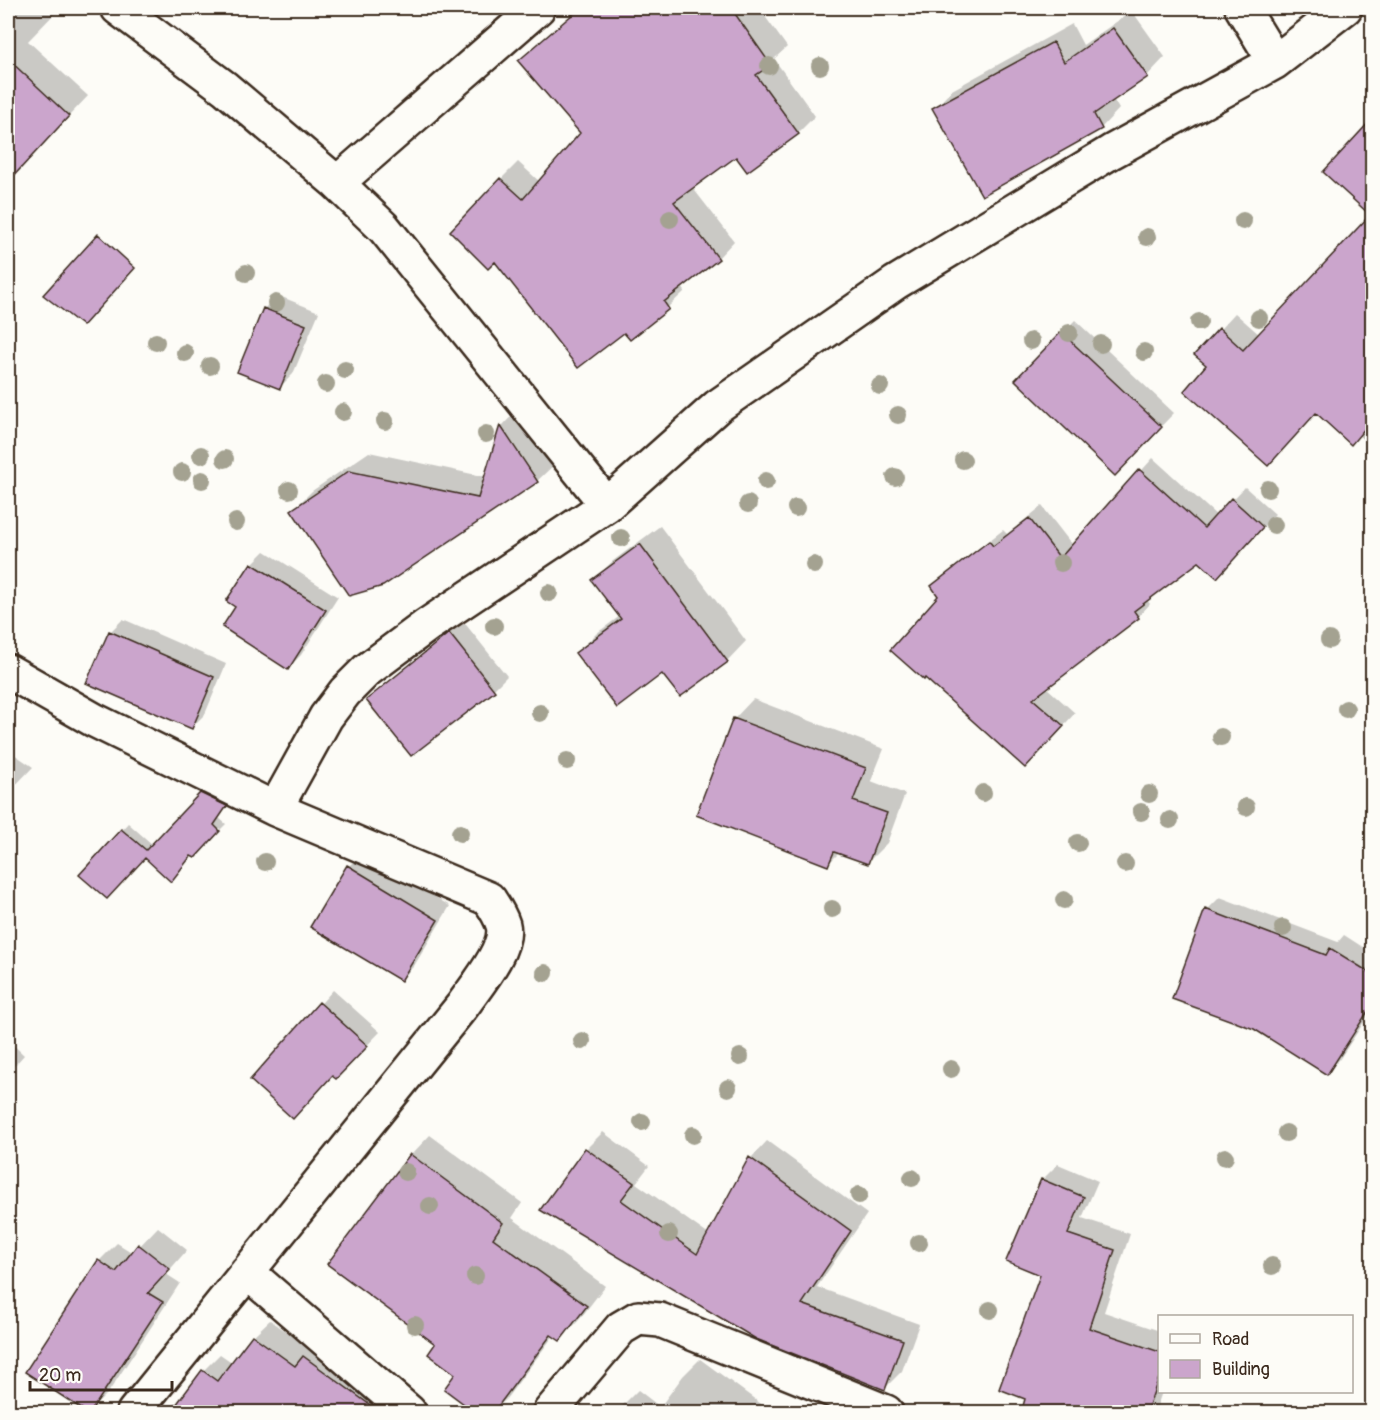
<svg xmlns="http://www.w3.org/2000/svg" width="1380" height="1420" viewBox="0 0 1380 1420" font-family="Pangolin,sans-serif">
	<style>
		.shadow { fill: #0003 }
		.building { fill: #cba5cc; stroke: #3b2a1e; stroke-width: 1.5 }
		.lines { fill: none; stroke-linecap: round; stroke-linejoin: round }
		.street-casing { stroke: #3b2a1e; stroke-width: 38 }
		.street { stroke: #fdfcf7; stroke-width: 33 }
		.tree { fill: #a4a291 }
	</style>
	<rect width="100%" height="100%" fill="#fdfcf7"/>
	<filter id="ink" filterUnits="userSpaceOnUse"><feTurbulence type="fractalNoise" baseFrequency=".0167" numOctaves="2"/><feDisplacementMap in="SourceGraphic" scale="12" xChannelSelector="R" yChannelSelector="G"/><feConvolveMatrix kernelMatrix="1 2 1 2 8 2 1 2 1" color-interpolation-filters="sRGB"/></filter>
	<g filter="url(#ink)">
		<path class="shadow" d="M 8,8 L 60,8 L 28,41 L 88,96 L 8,180 Z
			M 579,8 L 759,8 L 787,47 L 774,59 L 815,116 L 798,133 L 736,155 L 692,187 L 734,241 L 718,258 L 681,286 L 685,291 L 668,307 L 630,338 L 501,179 L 518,162 L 540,182 L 582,133 L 520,61 Z
			M 1132,11 L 1165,57 L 1147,76 L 1113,99 L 1119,109 L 1101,128 L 934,109 L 952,90 L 1072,24 L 1083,45 Z
			M 1372,122 L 1372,445 L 1371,446 L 1358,435 L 1317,411 L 1268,464 L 1209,365 L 1196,355 L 1235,313 L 1260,335 L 1372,215 L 1325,171 Z
			M 277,295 L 319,312 L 293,374 L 280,387 L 264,309 Z
			M 1075,320 L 1174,413 L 1115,474 L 1017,380 Z
			M 520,407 L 557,462 L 537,481 L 383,584 L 293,510 L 312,491 L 369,452 L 486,477 L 502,426 Z
			M 1153,458 L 1217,516 L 1245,487 L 1275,514 L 1230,563 L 1200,560 L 1147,600 L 1150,604 L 1138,617 L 1046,687 L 1075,713 L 1038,754 L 933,586 L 946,574 L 1003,530 L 1007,534 L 1042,506 L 1073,546 Z
			M 660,526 L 746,641 L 727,661 L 680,695 L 663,672 L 577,653 L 597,633 L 620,616 L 593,580 L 613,561 Z
			M 265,551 L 338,597 L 301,655 L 288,668 L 237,607 L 252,564 Z
			M 123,619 L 226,664 L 205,714 L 192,727 L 110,632 Z
			M 463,621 L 507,676 L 494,689 L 411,754 L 368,700 L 381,687 Z
			M 8,691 L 11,692 L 8,702 Z
			M 753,699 L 884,749 L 871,781 L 905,794 L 887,843 L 867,863 L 840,852 L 828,864 L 734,719 Z
			M 8,750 L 33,767 L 8,793 Z
			M 208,788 L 232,800 L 219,818 L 226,824 L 194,856 L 192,854 L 171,880 L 145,856 L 81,874 L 128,823 L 153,845 Z
			M 362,853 L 450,906 L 414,966 L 401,979 L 349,866 Z
			M 1220,897 L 1338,942 L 1344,935 L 1372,953 L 1372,1010 L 1339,1060 L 1326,1073 L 1207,910 Z
			M 333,990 L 380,1032 L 349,1064 L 333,1075 L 252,1080 Z
			M 8,1040 L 24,1055 L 8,1073 Z
			M 603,1132 L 649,1166 L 636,1183 L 709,1235 L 751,1158 L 767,1141 L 867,1214 L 817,1287 L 919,1324 L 902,1371 L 885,1388 L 542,1210 L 586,1149 Z
			M 430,1135 L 522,1203 L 512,1218 L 605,1286 L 579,1320 L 560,1340 L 554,1335 L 506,1399 L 492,1412 L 457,1374 L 437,1344 L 329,1264 L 411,1155 Z
			M 1058,1164 L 1098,1181 L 1082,1218 L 1130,1234 L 1104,1312 L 1160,1331 L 1160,1392 L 1162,1392 L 1155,1412 L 1036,1412 L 1027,1398 L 1042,1274 L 1042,1180 Z
			M 158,1227 L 187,1250 L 166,1274 L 180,1283 L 108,1393 L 89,1412 L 99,1261 L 117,1243 L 133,1253 Z
			M 270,1320 L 311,1349 L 384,1386 L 364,1412 L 172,1412 L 203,1371 L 220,1354 L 233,1363 L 253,1336 Z
			M 700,1359 L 768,1409 L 766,1412 L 616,1412 L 638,1390 L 660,1407 L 683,1376 Z"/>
		<path class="building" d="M 580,8 L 731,8 L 771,65 L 756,75 L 799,134 L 747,172 L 736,157 L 674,202 L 719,259 L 664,302 L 669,309 L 630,340 L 624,333 L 578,368 L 495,262 L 488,269 L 450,231 L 500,178 L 523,199 L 580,133 L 518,61 Z
			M 1113,28 L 1148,77 L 1094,114 L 1102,129 L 982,196 L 932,108 L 1053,42 L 1064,62 Z
			M 8,59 L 69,116 L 8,182 Z
			M 1372,119 L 1372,420 L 1351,445 L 1316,413 L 1268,466 L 1184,391 L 1206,365 L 1194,355 L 1219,328 L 1243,350 L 1370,215 L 1323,172 Z
			M 98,234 L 135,268 L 83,326 L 43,295 Z
			M 263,308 L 306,325 L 280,389 L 237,372 Z
			M 1061,332 L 1162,427 L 1115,476 L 1015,380 Z
			M 500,425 L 538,482 L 383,586 L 349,596 L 291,510 L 349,471 L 478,498 Z
			M 1139,469 L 1204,528 L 1231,498 L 1263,527 L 1217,578 L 1199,562 L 1134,611 L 1139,618 L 1033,699 L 1064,726 L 1025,768 L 925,678 L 924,680 L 890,650 L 938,596 L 931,586 L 989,541 L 993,546 L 1029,518 L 1060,558 Z
			M 640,544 L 728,662 L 680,697 L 662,674 L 617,708 L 575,653 L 621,619 L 591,580 Z
			M 251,563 L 326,610 L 288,670 L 222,627 L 235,607 L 226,601 Z
			M 109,631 L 214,677 L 192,729 L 86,683 Z
			M 449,633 L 495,691 L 411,756 L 366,700 Z
			M 733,718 L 866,768 L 853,801 L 887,813 L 868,864 L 834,852 L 828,866 L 696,815 Z
			M 200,793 L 227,806 L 214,825 L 220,831 L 195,858 L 191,856 L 171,882 L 145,858 L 107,899 L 79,875 L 121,829 L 146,850 Z
			M 347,865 L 438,920 L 401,981 L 310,927 Z
			M 1205,909 L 1326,955 L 1330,948 L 1372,974 L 1372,1005 L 1327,1075 L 1254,1029 L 1172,999 Z
			M 319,1002 L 368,1046 L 336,1079 L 332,1076 L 293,1119 L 250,1080 Z
			M 585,1148 L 634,1183 L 621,1200 L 697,1254 L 749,1157 L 851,1231 L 802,1304 L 903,1340 L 885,1390 L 756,1339 L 540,1210 Z
			M 410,1154 L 503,1223 L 493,1238 L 587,1306 L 560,1341 L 551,1335 L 493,1413 L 476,1413 L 444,1389 L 455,1374 L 428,1354 L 435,1344 L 327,1264 Z
			M 1041,1179 L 1084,1197 L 1068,1234 L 1115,1250 L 1089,1328 L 1160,1352 L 1160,1375 L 1146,1413 L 1021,1413 L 1025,1399 L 999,1389 L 1040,1275 L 1006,1261 Z
			M 138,1244 L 170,1269 L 148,1293 L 163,1302 L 90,1413 L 88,1413 L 25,1372 L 98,1260 L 116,1272 Z
			M 252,1335 L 295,1366 L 303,1356 L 381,1413 L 170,1413 L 202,1370 L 217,1381 Z"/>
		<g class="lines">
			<g class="street-casing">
				<path id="street" d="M 118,8 L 225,88 L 337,183 L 384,228 L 607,505
					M 1242,8 L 1275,62
					M 337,183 L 538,8
					M 8,671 L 94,720 L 275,809 L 489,899 C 495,908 500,915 503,925 C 509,948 476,986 463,1005 L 134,1412
					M 275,809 L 326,717 L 345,692 L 367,670 L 426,626 L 607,505 L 718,406 L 895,283 L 1111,152 L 1275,62 L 1345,8
					M 247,1272 L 409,1412
					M 550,1412 L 621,1328 L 638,1318 L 660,1320 L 886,1412"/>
			</g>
			<use href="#street" class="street"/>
		</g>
		<g class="tree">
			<circle cx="769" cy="66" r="9"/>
			<circle cx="820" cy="66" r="9"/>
			<circle cx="670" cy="219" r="9"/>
			<circle cx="1243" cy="221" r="9"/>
			<circle cx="1147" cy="237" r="9"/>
			<circle cx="246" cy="273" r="9"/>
			<circle cx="276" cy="303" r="9"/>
			<circle cx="1259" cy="318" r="9"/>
			<circle cx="1199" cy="322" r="9"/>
			<circle cx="1069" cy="333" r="9"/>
			<circle cx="1031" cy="341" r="9"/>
			<circle cx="156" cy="342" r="9"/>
			<circle cx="1101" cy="344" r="9"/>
			<circle cx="1144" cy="352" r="9"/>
			<circle cx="185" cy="353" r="9"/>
			<circle cx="210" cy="366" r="9"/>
			<circle cx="345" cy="370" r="9"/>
			<circle cx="326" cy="384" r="9"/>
			<circle cx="880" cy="386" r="9"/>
			<circle cx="343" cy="412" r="9"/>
			<circle cx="898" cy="415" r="9"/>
			<circle cx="385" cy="421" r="9"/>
			<circle cx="486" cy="434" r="9"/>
			<circle cx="201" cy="455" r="9"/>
			<circle cx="225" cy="459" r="9"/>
			<circle cx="963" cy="460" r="9"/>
			<circle cx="182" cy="472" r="9"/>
			<circle cx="895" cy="477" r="9"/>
			<circle cx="202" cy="480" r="9"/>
			<circle cx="766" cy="481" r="9"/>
			<circle cx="1268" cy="489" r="9"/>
			<circle cx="289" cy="490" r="9"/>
			<circle cx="748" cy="504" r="9"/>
			<circle cx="796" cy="508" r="9"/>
			<circle cx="236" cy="522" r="9"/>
			<circle cx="1274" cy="525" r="9"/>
			<circle cx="621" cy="538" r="9"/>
			<circle cx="1061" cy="563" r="9"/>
			<circle cx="814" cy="565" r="9"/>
			<circle cx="549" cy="593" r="9"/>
			<circle cx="494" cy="626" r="9"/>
			<circle cx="1329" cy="640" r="9"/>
			<circle cx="1346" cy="709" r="9"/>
			<circle cx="540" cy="713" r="9"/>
			<circle cx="1221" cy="737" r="9"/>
			<circle cx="567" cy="761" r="9"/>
			<circle cx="983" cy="793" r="9"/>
			<circle cx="1149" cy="794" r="9"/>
			<circle cx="1246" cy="807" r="9"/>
			<circle cx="1141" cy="812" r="9"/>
			<circle cx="1170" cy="820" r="9"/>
			<circle cx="460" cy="833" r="9"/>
			<circle cx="1078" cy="843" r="9"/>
			<circle cx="265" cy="862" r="9"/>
			<circle cx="1125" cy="864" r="9"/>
			<circle cx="1064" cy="900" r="9"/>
			<circle cx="832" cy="909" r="9"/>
			<circle cx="1283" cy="928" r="9"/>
			<circle cx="545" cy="973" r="9"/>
			<circle cx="582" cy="1041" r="9"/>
			<circle cx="740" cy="1057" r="9"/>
			<circle cx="951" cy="1069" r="9"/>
			<circle cx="728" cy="1088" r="9"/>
			<circle cx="642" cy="1122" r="9"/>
			<circle cx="1286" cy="1133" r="9"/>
			<circle cx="693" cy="1135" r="9"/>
			<circle cx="1225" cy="1157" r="9"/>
			<circle cx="406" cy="1172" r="9"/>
			<circle cx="912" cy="1178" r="9"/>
			<circle cx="859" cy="1195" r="9"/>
			<circle cx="430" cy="1206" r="9"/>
			<circle cx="669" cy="1234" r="9"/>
			<circle cx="919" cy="1243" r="9"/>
			<circle cx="1272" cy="1266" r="9"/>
			<circle cx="475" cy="1276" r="9"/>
			<circle cx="990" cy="1310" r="9"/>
			<circle cx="415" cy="1325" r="9"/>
		</g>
	</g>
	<rect width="1380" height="1420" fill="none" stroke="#fdfcf7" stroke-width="30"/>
	<rect x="15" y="15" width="1350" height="1390" fill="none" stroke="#3b2a1e" stroke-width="2" filter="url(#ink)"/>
	<rect x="1158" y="1315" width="195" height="78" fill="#fdfcf7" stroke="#afa8a0" stroke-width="1.5"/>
	<rect x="1170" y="1334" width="30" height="9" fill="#fdfcf7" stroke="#afa8a0" stroke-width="1.5"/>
	<text x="1212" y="1345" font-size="18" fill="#3b2a1e">Road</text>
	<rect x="1170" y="1360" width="30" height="18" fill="#cba5cc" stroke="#afa8a0" stroke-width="1.5"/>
	<text x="1212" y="1375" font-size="18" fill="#3b2a1e">Building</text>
	<path d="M30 1381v9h142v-9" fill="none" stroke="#3b2a1e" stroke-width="3"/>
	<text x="39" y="1381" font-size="18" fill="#3b2a1e" stroke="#fdfcf7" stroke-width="4.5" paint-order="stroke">20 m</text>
</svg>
